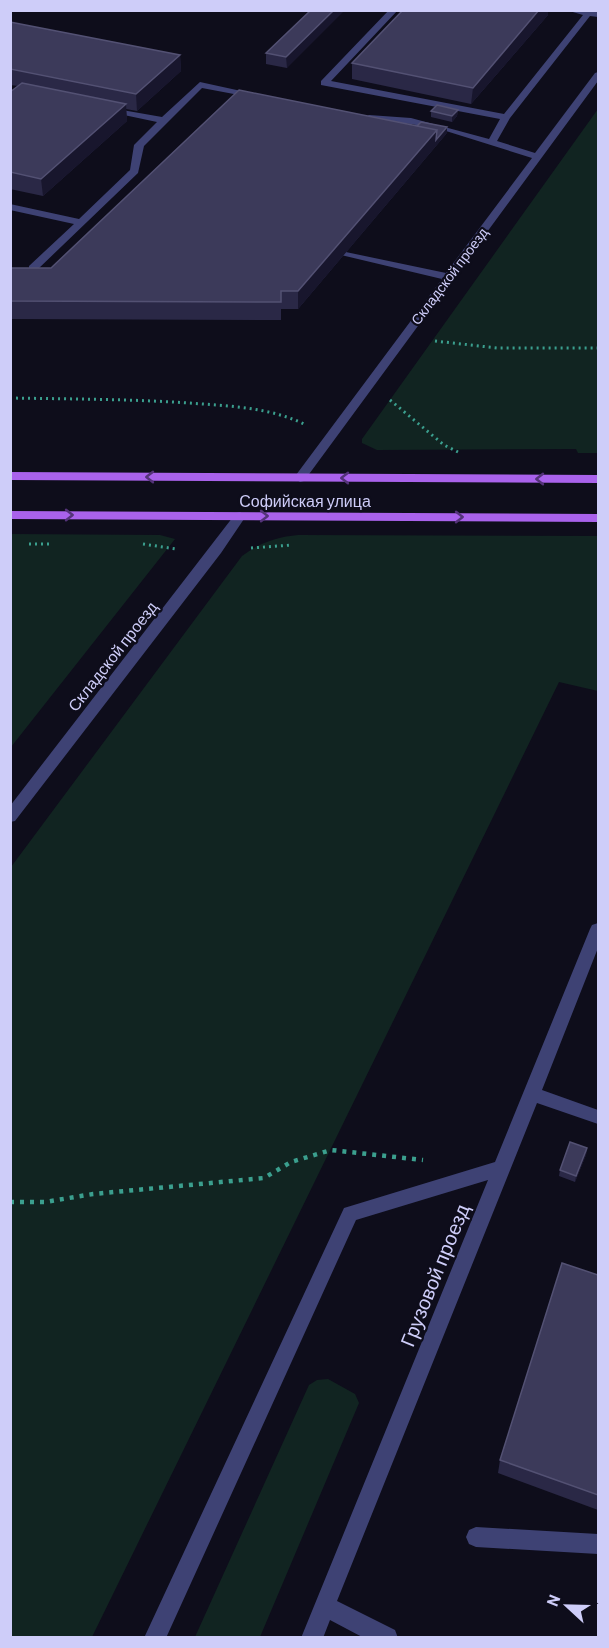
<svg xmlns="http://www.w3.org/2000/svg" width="609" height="1648" viewBox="0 0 609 1648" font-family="Barlow,sans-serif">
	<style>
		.green { fill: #112421 }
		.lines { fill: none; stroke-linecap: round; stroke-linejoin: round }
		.path-far1 { stroke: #3b9f8e; stroke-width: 3; stroke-dasharray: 2 4; stroke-linecap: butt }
		.path { stroke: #3b9f8e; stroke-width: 4.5; stroke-dasharray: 4 6; stroke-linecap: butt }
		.minor { fill: #3e4274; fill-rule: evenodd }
		.major { fill: #a962eb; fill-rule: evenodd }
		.wall { fill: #2a2846 }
		.shaded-wall { fill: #18162d }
		.building { fill: #3c3a5a; stroke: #535173; stroke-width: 1.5 }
		.oneway { stroke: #543379 }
		.labels { text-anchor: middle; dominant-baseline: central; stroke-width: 4.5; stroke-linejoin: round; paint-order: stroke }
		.far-street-label { font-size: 14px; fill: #cecdf9; stroke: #0e0d1b }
		.street-label { font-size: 16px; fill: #cecdf9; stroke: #0e0d1b }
		.near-street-label { font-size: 20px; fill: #cecdf9; stroke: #0e0d1b }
	</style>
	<rect width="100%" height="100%" fill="#0e0d1b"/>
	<path class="green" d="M 598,109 L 598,453 L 578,453 L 576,449 L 377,450 L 362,443 L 362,439 Z
		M 11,534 L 160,535 L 175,539 L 11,747 Z
		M 298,535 L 598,536 L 598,691 L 559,682 L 92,1637 L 11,1637 L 11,867 L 242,556 C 259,543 277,537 298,535 Z
		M 328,1379 L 355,1394 L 359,1403 L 260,1637 L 195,1637 L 309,1385 L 317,1380 Z"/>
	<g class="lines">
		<path class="path-far1" d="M 435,341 L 497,348 L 598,348
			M 10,398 C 70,399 130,399 189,403 C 229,406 270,407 306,425
			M 390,400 L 444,445 L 458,452
			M 29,544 L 52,544
			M 143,544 L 176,549
			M 251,548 L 292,545"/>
		<path class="path" d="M 10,1202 L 45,1202 L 93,1194 L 264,1178 L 291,1162 L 331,1150 L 423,1160"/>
		<path class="minor" d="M 389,10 L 398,10 L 331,81 L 504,114 L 583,15 L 566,10 L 595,10 L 598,13 L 598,17 L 590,16 L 510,118 L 497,141 L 535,153 L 595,73 L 598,72 L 598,81 L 304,481 L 300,482 L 294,478 L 296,475 L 442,279 L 341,255 L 341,251 L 446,273 L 532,158 L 446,131 L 411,124 L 369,121 L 364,118 L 369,115 L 411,118 L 489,139 L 500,119 L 321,85 L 321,81 Z
			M 200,82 L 260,95 L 255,98 L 202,88 L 144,146 L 138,173 L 37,270 L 29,270 L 29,266 L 74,224 L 10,210 L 10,204 L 79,219 L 130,170 L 134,145 L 157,122 L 105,111 L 105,107 L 162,117 Z
			M 240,512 L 246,516 L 221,553 L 15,821 L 10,822 L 10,806 L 236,513 Z
			M 598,923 L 598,948 L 542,1090 L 598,1110 L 598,1124 L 537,1103 L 337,1601 L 395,1630 L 398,1638 L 364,1638 L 330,1620 L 323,1638 L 301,1638 L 488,1180 L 356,1220 L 166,1638 L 144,1638 L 344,1208 L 495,1162 L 590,929 L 592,925 Z
			M 476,1527 L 598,1534 L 598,1554 L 476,1547 L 469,1544 L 466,1537 L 469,1530 Z"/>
		<path class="major" d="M 10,472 L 598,475 L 598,483 L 10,480 Z
			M 10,511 L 598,514 L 598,522 L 10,519 Z"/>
	</g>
	<path class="wall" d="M 311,10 L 287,68 L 266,64 L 266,53 Z
		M 403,10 L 548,10 L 548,15 L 471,104 L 352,79 L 352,63 Z
		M 10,22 L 180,55 L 181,71 L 137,111 L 126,109 L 127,121 L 43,196 L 10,189 L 10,92 L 18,86 L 10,85 Z
		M 458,110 L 457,116 L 452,122 L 431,117 L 431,111 Z
		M 447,133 L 298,309 L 281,309 L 281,320 L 10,319 L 10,268 L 51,268 Z
		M 587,1148 L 586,1155 L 575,1182 L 559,1176 L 560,1170 Z
		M 598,1275 L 598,1510 L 498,1473 L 500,1460 Z"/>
	<path class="shaded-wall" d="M 334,10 L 345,10 L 287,68 L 286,57 Z
		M 539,10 L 548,10 L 548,15 L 471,104 L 473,88 Z
		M 180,55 L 181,71 L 137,111 L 136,94 Z
		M 126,104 L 127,121 L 43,196 L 41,179 Z
		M 458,110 L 457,116 L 452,122 L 452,116 Z
		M 447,127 L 447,133 L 298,309 L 298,291 L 437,130 Z
		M 587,1148 L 586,1155 L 575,1182 L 576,1176 Z"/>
	<path class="building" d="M 311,10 L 334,10 L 286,57 L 266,53 Z
		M 403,10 L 539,10 L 473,88 L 352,63 Z
		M 10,22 L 180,55 L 136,94 L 10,69 Z
		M 22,83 L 126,104 L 41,179 L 10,172 L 10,92 Z
		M 239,90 L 437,130 L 298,291 L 281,291 L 281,302 L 10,301 L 10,268 L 51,268 Z
		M 437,105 L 458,110 L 452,116 L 431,111 Z
		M 421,122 L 447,127 L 436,140 L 437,130 L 417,126 Z
		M 570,1142 L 587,1148 L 576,1176 L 560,1170 Z
		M 562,1263 L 598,1275 L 598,1495 L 500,1460 Z"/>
	<defs><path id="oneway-chevron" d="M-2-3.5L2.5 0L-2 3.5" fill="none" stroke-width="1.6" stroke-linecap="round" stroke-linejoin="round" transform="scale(1.5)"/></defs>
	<g class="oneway">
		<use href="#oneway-chevron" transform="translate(150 477) rotate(-180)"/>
		<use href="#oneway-chevron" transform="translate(345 478) rotate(-180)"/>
		<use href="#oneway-chevron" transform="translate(540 479) rotate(-180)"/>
		<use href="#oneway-chevron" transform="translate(69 515)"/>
		<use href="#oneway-chevron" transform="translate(264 516)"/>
		<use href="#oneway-chevron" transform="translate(459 517)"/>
	</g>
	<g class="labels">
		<g class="far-street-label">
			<text transform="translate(449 276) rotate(-53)">Складской проезд</text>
		</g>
		<g class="street-label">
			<text x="305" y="500">Софийская улица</text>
			<text transform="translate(112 656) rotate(-52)">Складской проезд</text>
		</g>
		<g class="near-street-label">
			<text transform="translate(434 1275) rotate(-68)">Грузовой проезд</text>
		</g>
	</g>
	<rect width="609" height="1648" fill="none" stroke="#cecdf9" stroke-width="24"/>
	<g transform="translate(567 1606) rotate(292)" stroke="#0e0d1b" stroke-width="4.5" paint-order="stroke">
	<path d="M0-4.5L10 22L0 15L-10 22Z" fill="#cecdf9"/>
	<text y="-9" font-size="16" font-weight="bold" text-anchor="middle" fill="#cecdf9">N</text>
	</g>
</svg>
